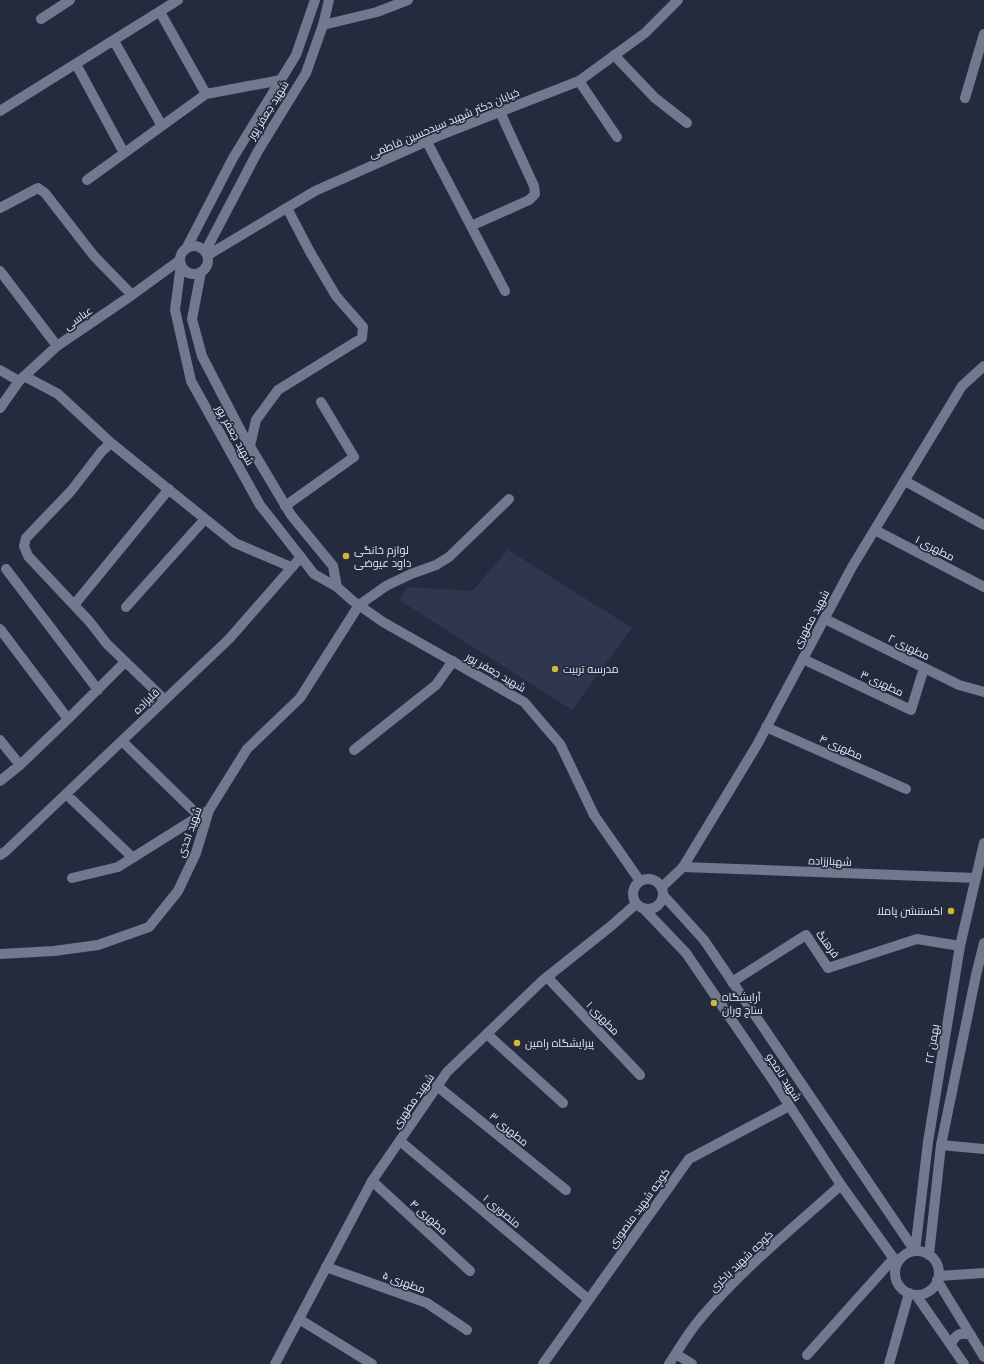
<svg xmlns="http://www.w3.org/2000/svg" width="984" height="1364" viewBox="0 0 984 1364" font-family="'PT Sans',Cairo,sans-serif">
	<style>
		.built { fill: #2f374f }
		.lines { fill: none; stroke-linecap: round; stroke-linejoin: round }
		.street { stroke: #71798f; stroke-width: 10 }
		.secondary { stroke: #71798f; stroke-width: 10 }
		.poi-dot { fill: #d2b736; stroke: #252b3e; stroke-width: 1.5 }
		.labels { text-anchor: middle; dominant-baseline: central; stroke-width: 3.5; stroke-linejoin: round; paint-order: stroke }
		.street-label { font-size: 11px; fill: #e3e7f4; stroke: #252b3e }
		.poi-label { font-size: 11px; fill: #e3e7f4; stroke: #252b3e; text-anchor: start }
	</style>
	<rect width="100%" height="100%" fill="#252b3e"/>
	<path class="built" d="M 508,550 L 632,628 L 572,710 L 399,600 L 408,587 L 472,591 Z"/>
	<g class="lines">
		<path class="street" d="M 160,12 L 206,94
			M 41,19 L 70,0
			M 323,25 L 377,12 L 408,0
			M 114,41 L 162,126
			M 614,55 L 655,98 L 687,123
			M 76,64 L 124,153
			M 579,81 L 617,137
			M 965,98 L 984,34
			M 0,111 L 178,0
			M 427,142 L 505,291
			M 87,180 L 206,94 L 281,80
			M 0,208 L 38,188 L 45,193 L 94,256 L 132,295
			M 471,226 L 529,200 L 535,194 L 534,186 L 500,112
			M 0,271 L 57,346
			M 0,370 L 19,381
			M 24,376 L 58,394 L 111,443 L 235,543 L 291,567
			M 0,408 L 19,381 L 57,346 L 132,295 L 180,260
			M 111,443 L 102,451 L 71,491 L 26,538 L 24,546 L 28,556 L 89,621 L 107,644 L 165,700
			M 250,446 L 256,420 L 278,390 L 362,338 L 363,327 L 336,296 L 310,252 L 287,208
			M 905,481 L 984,525
			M 285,506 L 354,457 L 321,402
			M 875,530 L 984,587
			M 6,569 L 98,690
			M 74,605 L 169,489
			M 126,607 L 205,519
			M 825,619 L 959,685 L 984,692
			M 0,629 L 68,719
			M 803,659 L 911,710 L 924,668
			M 766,727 L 906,789
			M 0,740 L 20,765 L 0,781
			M 122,741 L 199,816
			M 354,750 L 436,685 L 453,661
			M 20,765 L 68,719 L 125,662
			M 66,794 L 132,857
			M 0,855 L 6,851 L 229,639 L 301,557
			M 683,867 L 976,878
			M 72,878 L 118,867 L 209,810
			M 0,954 L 54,951 L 98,945 L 149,927 L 178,891 L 196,853 L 209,810 L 247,749 L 300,698 L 359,605 L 386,586 L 411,574 L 436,565 L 449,557 L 509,499
			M 547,977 L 640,1075
			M 732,982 L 806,935 L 828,968 L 917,939 L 960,946
			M 487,1034 L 563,1103
			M 437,1086 L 566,1190
			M 400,1141 L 588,1299
			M 941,1145 L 984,1149
			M 372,1181 L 470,1271
			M 326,1267 L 427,1303 L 467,1330
			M 939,1276 L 984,1273
			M 299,1319 L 372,1364
			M 676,1354 L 692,1364
			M 807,1355 L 894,1258
			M 543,1364 L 689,1159 L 789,1106
			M 669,1364 C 679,1349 688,1333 700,1319 C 741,1270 794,1227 841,1185
			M 889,1364 L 909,1293"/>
		<path class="secondary" d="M180 260a14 14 0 1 1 28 0a14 14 0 1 1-28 0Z
			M 187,247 L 233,158 L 296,55 L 315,0
			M 206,250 L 258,151 L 306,73 L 323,25 L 329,0
			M 208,255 L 315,191 L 443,134 L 579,81 L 645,33 L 678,0
			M 181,264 L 175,310 L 191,381 L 260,505 L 314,574 L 337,587 L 353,601 L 383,622 L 524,702 L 560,744 L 594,815 L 640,881
			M 201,272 L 192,319 L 202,356 L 242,433 L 291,515 L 333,566 L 337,587
			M633 894a15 15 0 1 1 30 0a15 15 0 1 1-30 0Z
			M 662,887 L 683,867 L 757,745 L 852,567 L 962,386 L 984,366
			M 664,896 L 704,940 L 915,1251
			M 644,909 L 686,953 L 774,1082 L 841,1185 L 897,1263
			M 915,1251 L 928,1142 L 960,946 L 984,843
			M895 1273a22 22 0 1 1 44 0a22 22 0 1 1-44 0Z
			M 929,1255 L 941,1145 L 976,975 L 984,943
			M 937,1280 L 984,1357
			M 916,1295 L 964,1364
			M 951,1344 C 956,1334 960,1332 971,1335
			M 275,1364 L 372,1181 L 447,1072 L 542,981 L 611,926 L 636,904"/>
	</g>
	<g class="poi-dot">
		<circle cx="346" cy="556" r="4"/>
		<circle cx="555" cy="669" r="4"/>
		<circle cx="951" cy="911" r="4"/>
		<circle cx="714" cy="1003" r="4"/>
		<circle cx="517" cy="1043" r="4"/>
	</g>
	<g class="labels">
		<g class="street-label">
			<text transform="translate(268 110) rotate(-58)">شهید جعفر پور</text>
			<text transform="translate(444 123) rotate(-23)">خیابان دکتر شهید سیدحسین فاطمی</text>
			<text transform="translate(78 318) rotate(-35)">عباسی</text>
			<text transform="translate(235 435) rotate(61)">شهید جعفر پور</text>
			<text transform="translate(935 548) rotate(27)">مطهری ۱</text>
			<text transform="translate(811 619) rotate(-62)">شهید مطهری</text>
			<text transform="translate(909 647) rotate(26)">مطهری ۲</text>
			<text transform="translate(496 672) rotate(30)">شهید جعفر پور</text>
			<text transform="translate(882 683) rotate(25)">مطهری ۳</text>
			<text transform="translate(146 701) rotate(-44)">قلیزاده</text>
			<text transform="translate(841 747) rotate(24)">مطهری ۴</text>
			<text transform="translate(189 832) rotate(-70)">شهید احدی</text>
			<text transform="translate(830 861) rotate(2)">شهباززاده</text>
			<text transform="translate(828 944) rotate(53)">فرهنگ</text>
			<text transform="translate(603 1018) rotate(46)">مطهری ۱</text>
			<text transform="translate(932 1044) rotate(-81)">۲۲ بهمن</text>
			<text transform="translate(784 1077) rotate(57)">شهید نامجو</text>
			<text transform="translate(413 1101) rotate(-55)">شهید مطهری</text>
			<text transform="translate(509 1129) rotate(39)">مطهری ۳</text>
			<text transform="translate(639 1208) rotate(-54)">کوچه شهید منصوری</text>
			<text transform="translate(502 1211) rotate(40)">منصوری ۱</text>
			<text transform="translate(429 1217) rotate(42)">مطهری ۴</text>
			<text transform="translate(741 1261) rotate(-44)">کوچه شهید باکری</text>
			<text transform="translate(404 1282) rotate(20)">مطهری ۵</text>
		</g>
		<g class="poi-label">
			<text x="354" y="550">لوازم خانگی<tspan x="354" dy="13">داود عیوضی</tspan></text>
			<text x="563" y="669">مدرسه تربیت</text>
			<text x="943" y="911" text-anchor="end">اکستنشن پاملا</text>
			<text x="722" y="997">آرایشگاه<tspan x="722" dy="13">ساچ وران</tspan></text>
			<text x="525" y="1043">پیرایشگاه ‌رامین</text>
		</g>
	</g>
</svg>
